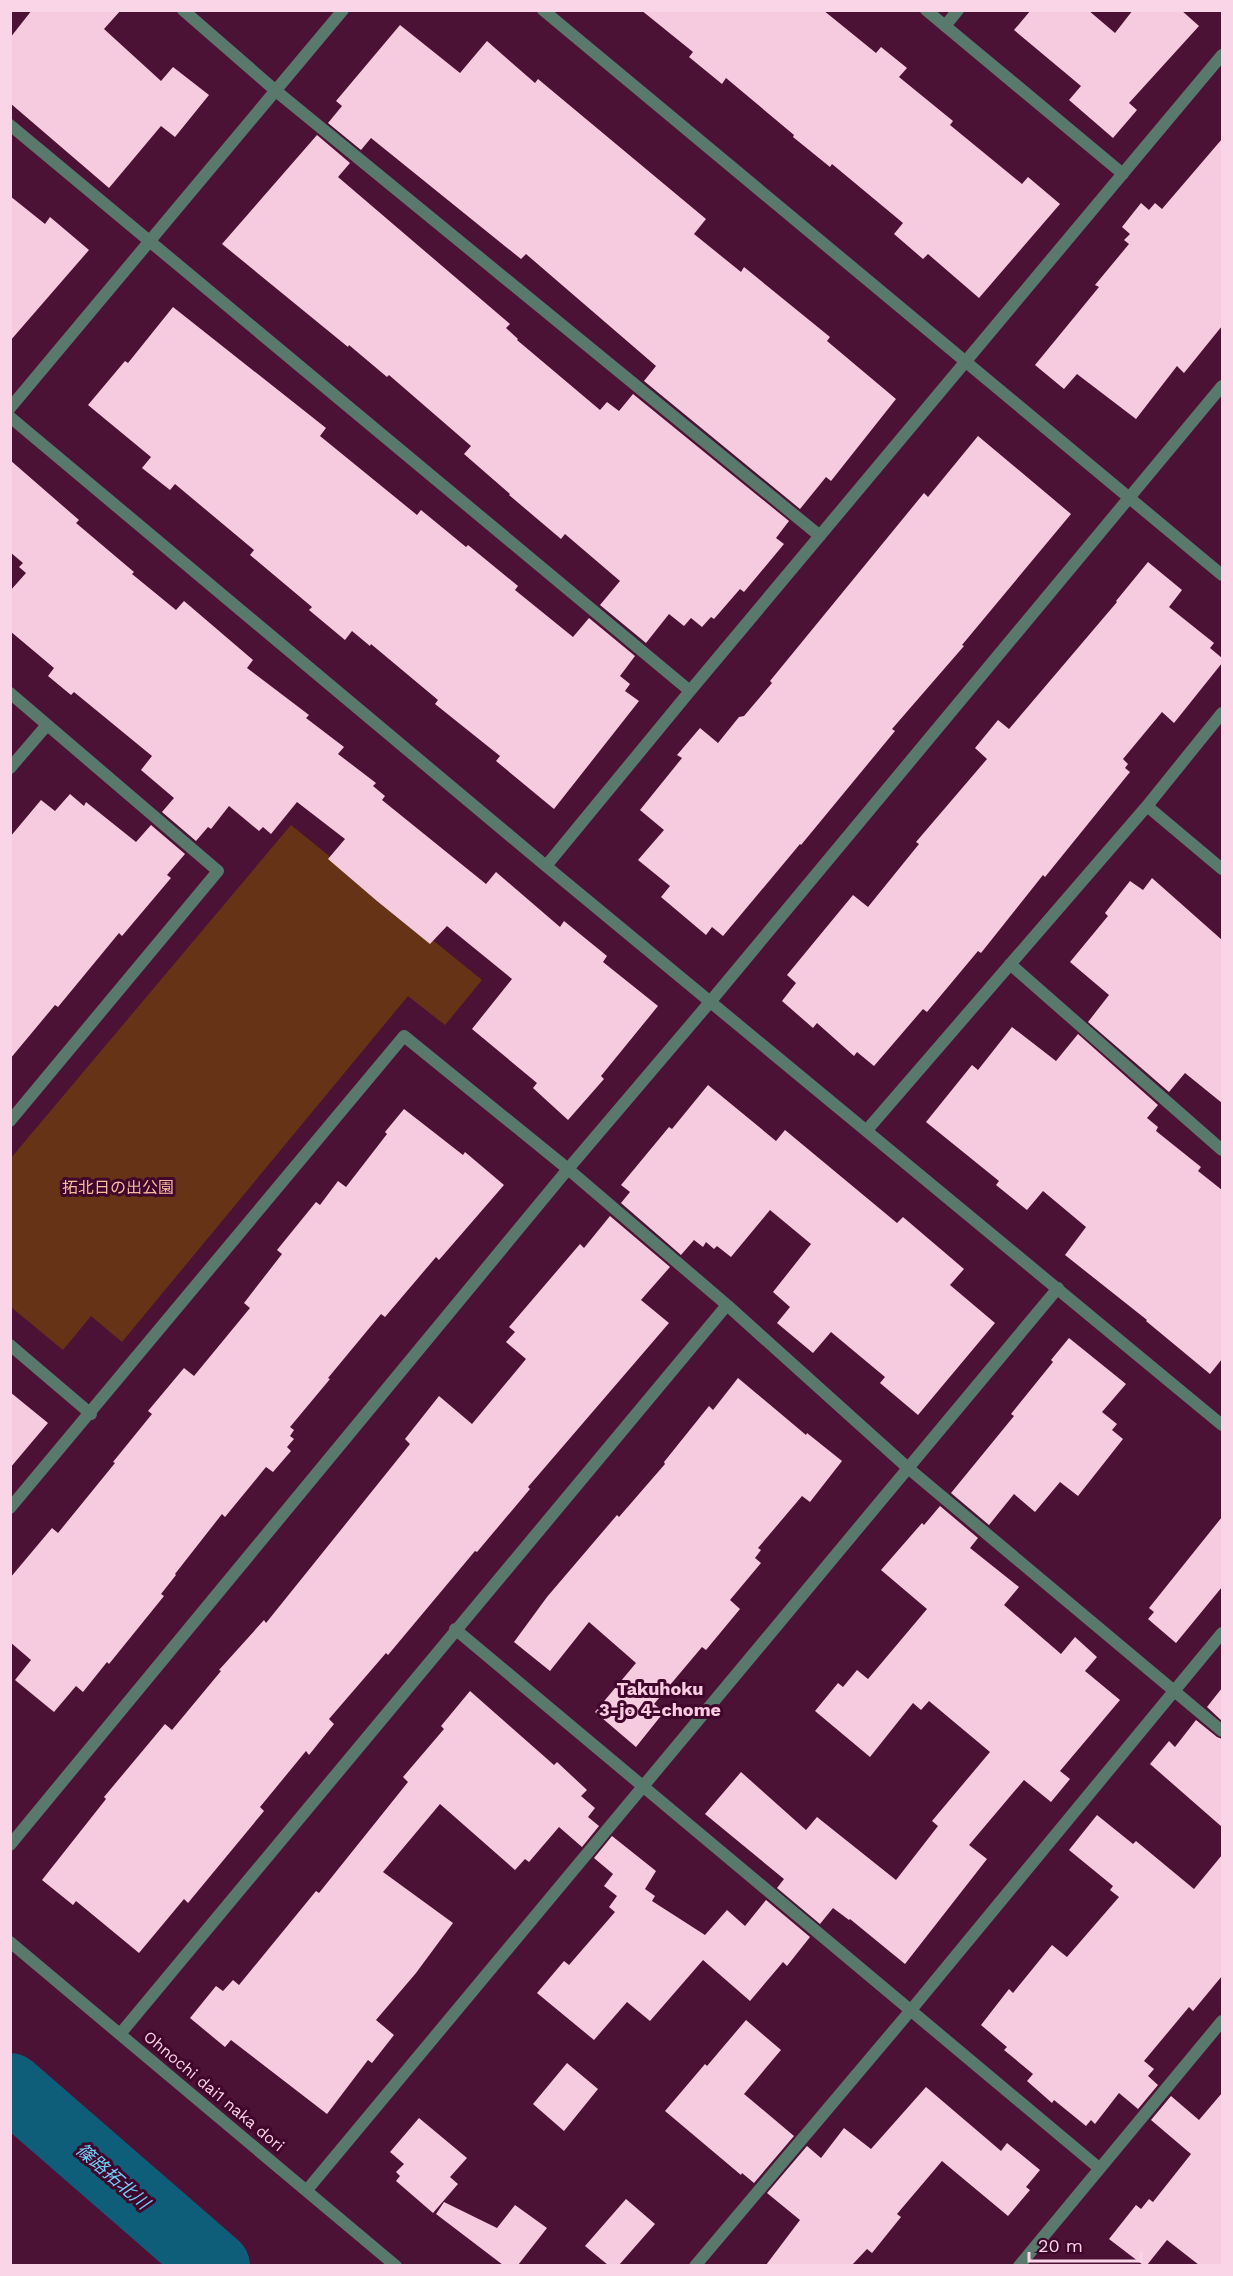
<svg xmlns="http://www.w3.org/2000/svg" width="1233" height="2276" viewBox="0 0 1233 2276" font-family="'Work Sans','Noto Sans JP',sans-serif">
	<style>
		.green { fill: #673316 }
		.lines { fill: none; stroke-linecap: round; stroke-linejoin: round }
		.river { stroke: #0f5e79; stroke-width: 68 }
		.building { fill: #f6cadf }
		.minor { stroke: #59796c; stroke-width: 12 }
		.tertiary { stroke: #59796c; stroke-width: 12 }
		.labels { text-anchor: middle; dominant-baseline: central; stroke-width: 6; stroke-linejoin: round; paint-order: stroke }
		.park-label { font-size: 16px; fill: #f7bc9e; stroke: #40062b }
		.street-label { font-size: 16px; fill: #fad5e7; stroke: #40062b }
		.neighbourhood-label { font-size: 18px; font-weight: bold; fill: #f9cce2; stroke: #40062b }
		.water-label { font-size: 18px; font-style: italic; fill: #6ecef6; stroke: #40062b }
	</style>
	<rect width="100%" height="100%" fill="#4c1235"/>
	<path class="green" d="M 291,825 L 482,980 L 445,1025 L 408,996 L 122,1342 L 91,1316 L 63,1350 L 11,1307 L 11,1158 Z"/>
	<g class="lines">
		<path class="river" d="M 10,2087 L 216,2266"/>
	</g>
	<path class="building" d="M 32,10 L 121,10 L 104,29 L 161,81 L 173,67 L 209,95 L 175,137 L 161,126 L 109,188 L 10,103 L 10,38 Z
		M 641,10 L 823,10 L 876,53 L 881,47 L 907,68 L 899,77 L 953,121 L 950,125 L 1022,184 L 1028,177 L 1060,204 L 979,298 L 928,254 L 923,259 L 894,234 L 903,223 L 832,164 L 830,167 L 793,137 L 794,135 L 726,78 L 722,84 L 689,57 L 693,52 Z
		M 1031,10 L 1088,10 L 1115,33 L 1133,10 L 1181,10 L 1199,26 L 1129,103 L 1137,110 L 1113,138 L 1069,100 L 1081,86 L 1014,30 Z
		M 400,25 L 460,73 L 487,41 L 535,83 L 538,79 L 706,219 L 694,234 L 741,272 L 744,267 L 830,337 L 827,341 L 896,399 L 831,481 L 826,477 L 800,509 L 644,381 L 656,366 L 526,254 L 521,259 L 371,138 L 361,150 L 328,123 L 342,106 L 336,101 Z
		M 317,135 L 350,163 L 338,177 L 510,324 L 506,328 L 518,339 L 517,340 L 600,410 L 607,402 L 619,411 L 633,394 L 789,521 L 776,538 L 784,544 L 744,592 L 740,589 L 714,619 L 711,617 L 702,627 L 691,618 L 684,626 L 669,614 L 646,643 L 600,605 L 620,581 L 565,534 L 561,539 L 509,495 L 510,494 L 464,454 L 471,446 L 389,375 L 387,377 L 349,345 L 348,347 L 222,244 Z
		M 1222,139 L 1222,326 L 1184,373 L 1177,366 L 1136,419 L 1077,374 L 1064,389 L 1035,365 L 1099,287 L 1095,285 L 1129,244 L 1124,240 L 1130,234 L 1122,227 L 1141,203 L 1149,210 L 1155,203 L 1162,209 Z
		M 10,196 L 45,224 L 50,217 L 89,250 L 10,341 Z
		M 173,307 L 326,428 L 320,436 L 417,515 L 421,510 L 466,547 L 468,545 L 518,586 L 515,590 L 573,637 L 589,618 L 635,656 L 620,676 L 630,684 L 625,691 L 639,701 L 554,809 L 496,761 L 500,756 L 435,704 L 438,700 L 371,644 L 370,646 L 352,631 L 345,640 L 309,610 L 312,607 L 250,555 L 254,550 L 175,484 L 170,490 L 142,468 L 151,457 L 88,405 L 125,361 L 128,363 Z
		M 978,436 L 1071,514 L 962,645 L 964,646 L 892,729 L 895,731 L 801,845 L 800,844 L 723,936 L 712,927 L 706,935 L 661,897 L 670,886 L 638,860 L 664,830 L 640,810 L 682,758 L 677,755 L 700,728 L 718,743 L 739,717 L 744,716 L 772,683 L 770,681 L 924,493 L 928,497 Z
		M 10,460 L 79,520 L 76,523 L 134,572 L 132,574 L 176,610 L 184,601 L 253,660 L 247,668 L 309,715 L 306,718 L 344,747 L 338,754 L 376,783 L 373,786 L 385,796 L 382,800 L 486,884 L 496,872 L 560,927 L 564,921 L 607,956 L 603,962 L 658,1006 L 601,1076 L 604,1079 L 568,1120 L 533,1088 L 537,1083 L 472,1029 L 512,979 L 447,926 L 430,944 L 377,901 L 328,859 L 345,839 L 297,802 L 271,834 L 263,827 L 259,831 L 229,806 L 211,829 L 208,827 L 196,841 L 162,812 L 174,798 L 141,770 L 152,756 L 74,692 L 71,695 L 48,676 L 54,668 L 10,631 L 10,591 L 26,573 L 19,567 L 23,563 L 10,552 Z
		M 1148,562 L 1182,590 L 1169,607 L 1214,643 L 1210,648 L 1222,658 L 1222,663 L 1174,723 L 1162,712 L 1123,759 L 1128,764 L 1125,768 L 1130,772 L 1045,877 L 1043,875 L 981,953 L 978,951 L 927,1012 L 923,1009 L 874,1066 L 857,1052 L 854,1056 L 817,1023 L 813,1028 L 782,1001 L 796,983 L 787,975 L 853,895 L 868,907 L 919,844 L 916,842 L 987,759 L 975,748 L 998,720 L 1009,729 L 1117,602 L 1116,601 Z
		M 70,794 L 84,806 L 86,802 L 136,842 L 151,825 L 185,854 L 167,875 L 171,878 L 122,936 L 119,933 L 58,1007 L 55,1005 L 10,1059 L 10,837 L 41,800 L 55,811 Z
		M 1152,878 L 1222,940 L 1222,1103 L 1185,1073 L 1169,1092 L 1088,1022 L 1109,995 L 1070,962 L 1108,916 L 1105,913 L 1130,881 L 1143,890 Z
		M 1012,1027 L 1056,1061 L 1078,1034 L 1158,1105 L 1147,1118 L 1158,1127 L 1156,1131 L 1201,1167 L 1198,1171 L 1222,1190 L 1222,1359 L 1210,1374 L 1146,1321 L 1147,1320 L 1065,1255 L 1086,1227 L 1043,1191 L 1027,1210 L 996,1185 L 999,1181 L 926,1122 L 972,1065 L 978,1070 Z
		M 708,1085 L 776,1141 L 785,1130 L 897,1223 L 903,1217 L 964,1269 L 950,1285 L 995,1323 L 918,1415 L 880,1383 L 885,1377 L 831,1332 L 813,1353 L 777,1323 L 790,1307 L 773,1292 L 811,1244 L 770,1210 L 731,1257 L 717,1246 L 714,1249 L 706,1242 L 703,1247 L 694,1240 L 681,1255 L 621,1203 L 630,1192 L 621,1185 L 669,1127 L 672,1129 Z
		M 404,1109 L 463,1155 L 465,1152 L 504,1185 L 439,1260 L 436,1257 L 385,1317 L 381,1314 L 328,1378 L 330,1379 L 290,1427 L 294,1430 L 290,1436 L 294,1439 L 287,1447 L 291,1451 L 273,1472 L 266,1467 L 225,1517 L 222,1514 L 175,1574 L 176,1575 L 161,1594 L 164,1596 L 109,1664 L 107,1662 L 83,1692 L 76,1686 L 54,1712 L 15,1680 L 31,1660 L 10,1642 L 10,1578 L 52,1528 L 58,1533 L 115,1463 L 113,1462 L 152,1414 L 148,1411 L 184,1368 L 194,1376 L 250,1308 L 244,1303 L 282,1254 L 277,1250 L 316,1202 L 320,1205 L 338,1181 L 346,1187 L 387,1134 L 385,1132 Z
		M 610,1216 L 670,1267 L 641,1300 L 669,1323 L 528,1487 L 530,1489 L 477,1552 L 475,1551 L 388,1655 L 386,1653 L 329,1719 L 334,1724 L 309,1755 L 306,1751 L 260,1807 L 264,1811 L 188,1903 L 184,1899 L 139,1953 L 76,1901 L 73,1905 L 42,1880 L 106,1799 L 104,1797 L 165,1724 L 172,1730 L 221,1671 L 219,1670 L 264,1620 L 266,1623 L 410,1444 L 405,1439 L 439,1396 L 472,1424 L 526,1359 L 506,1342 L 515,1332 L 509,1327 L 580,1244 L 584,1248 Z
		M 1069,1338 L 1126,1384 L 1102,1412 L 1117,1424 L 1112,1430 L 1123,1439 L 1078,1496 L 1060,1482 L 1035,1512 L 1014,1494 L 989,1525 L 951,1493 L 1014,1416 L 1011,1414 L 1053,1362 L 1051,1360 Z
		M 738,1378 L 806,1435 L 807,1433 L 842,1461 L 810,1502 L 802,1496 L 758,1548 L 761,1550 L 755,1558 L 761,1563 L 730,1600 L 740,1609 L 706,1650 L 702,1647 L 654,1704 L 664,1712 L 636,1747 L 595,1712 L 636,1663 L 589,1622 L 550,1671 L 514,1642 L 547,1597 L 617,1515 L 619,1517 L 665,1464 L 664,1462 L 709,1406 L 713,1410 Z
		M 10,1392 L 48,1423 L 10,1468 Z
		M 940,1506 L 978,1538 L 970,1548 L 1019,1587 L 1004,1605 L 1061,1654 L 1075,1637 L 1097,1657 L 1085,1671 L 1120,1700 L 1060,1771 L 1070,1779 L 1051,1802 L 1024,1780 L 969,1845 L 987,1859 L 905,1964 L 850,1919 L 849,1920 L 833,1908 L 820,1924 L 777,1888 L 784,1879 L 705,1814 L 741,1772 L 806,1830 L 817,1817 L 896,1880 L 938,1826 L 932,1821 L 990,1752 L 929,1701 L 921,1710 L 913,1703 L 870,1757 L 815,1711 L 838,1683 L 843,1687 L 857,1670 L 868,1679 L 927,1609 L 881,1570 L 922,1523 L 924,1525 Z
		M 1222,1517 L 1222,1587 L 1176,1643 L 1148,1619 L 1154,1612 L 1149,1608 Z
		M 1222,1688 L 1222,1721 L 1207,1707 Z
		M 470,1691 L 554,1765 L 557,1762 L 587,1790 L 581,1796 L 595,1808 L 588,1817 L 599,1826 L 582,1847 L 559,1827 L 529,1862 L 525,1859 L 515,1870 L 440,1804 L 383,1872 L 453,1923 L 416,1973 L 376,2020 L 394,2035 L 372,2063 L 368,2060 L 327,2114 L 231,2040 L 225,2047 L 190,2018 L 216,1986 L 223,1991 L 233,1980 L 239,1985 L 316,1891 L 319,1893 L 408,1782 L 403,1777 L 444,1729 L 441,1726 Z
		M 1196,1720 L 1217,1737 L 1222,1739 L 1222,1827 L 1150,1764 L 1169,1741 L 1175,1747 Z
		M 1097,1815 L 1133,1844 L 1136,1841 L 1194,1889 L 1222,1855 L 1222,1976 L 1193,2011 L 1189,2007 L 1144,2061 L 1154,2069 L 1148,2076 L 1158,2085 L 1138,2109 L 1119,2093 L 1095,2124 L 1091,2120 L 1086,2126 L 1054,2100 L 1052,2103 L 1027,2081 L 1033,2074 L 1004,2050 L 1007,2047 L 981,2025 L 1009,1989 L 1013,1993 L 1052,1945 L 1067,1957 L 1119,1897 L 1110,1890 L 1113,1886 L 1069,1850 Z
		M 612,1836 L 656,1871 L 645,1889 L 655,1896 L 652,1901 L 705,1935 L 727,1910 L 745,1926 L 766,1900 L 810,1937 L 787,1966 L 783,1962 L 750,2001 L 703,1960 L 650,2021 L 627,2002 L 594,2040 L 537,1993 L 564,1961 L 569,1965 L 615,1912 L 609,1907 L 617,1896 L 604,1886 L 613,1874 L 594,1858 Z
		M 746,2020 L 781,2050 L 744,2094 L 794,2136 L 754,2183 L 742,2173 L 741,2175 L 665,2111 L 705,2064 L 707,2066 Z
		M 567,2063 L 598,2089 L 564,2131 L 533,2104 Z
		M 926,2087 L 1001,2151 L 1007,2143 L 1040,2170 L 1026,2187 L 1030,2190 L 1008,2216 L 942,2161 L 897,2214 L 901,2217 L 872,2253 L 867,2249 L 852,2265 L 766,2265 L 800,2220 L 767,2193 L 807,2146 L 821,2158 L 844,2128 L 871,2149 Z
		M 1222,2093 L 1222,2265 L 1199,2265 L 1167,2240 L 1147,2265 L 1143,2265 L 1109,2239 L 1136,2205 L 1141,2209 L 1149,2199 L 1153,2202 L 1191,2154 L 1151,2120 L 1171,2096 L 1199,2120 Z
		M 419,2118 L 467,2158 L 450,2177 L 458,2184 L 433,2213 L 396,2181 L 400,2176 L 396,2172 L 404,2164 L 390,2152 Z
		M 626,2199 L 655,2224 L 619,2265 L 608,2265 L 585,2246 Z
		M 444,2202 L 497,2228 L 515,2205 L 547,2228 L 518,2265 L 503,2265 L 436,2214 Z"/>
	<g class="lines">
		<path class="minor" d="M 183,10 L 276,91 L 820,536
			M 926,10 L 1123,174
			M 945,26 L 958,10
			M 10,125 L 690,691
			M 10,408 L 343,10
			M 10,417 L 546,866 L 1222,1425
			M 10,693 L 218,871 L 10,1121
			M 10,768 L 47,725
			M 1147,806 L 1222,869
			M 546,866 L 690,691 L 1222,55
			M 1010,964 L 1222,1150
			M 867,1130 L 1147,806 L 1222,713
			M 10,1345 L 91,1414
			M 10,1508 L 404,1036 L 568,1169 L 727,1305 L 908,1468 L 1222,1731
			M 455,1629 L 1099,2168
			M 10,1845 L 568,1169 L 710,1002 L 1222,386
			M 120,2034 L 727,1305
			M 307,2190 L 1058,1288
			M 695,2266 L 911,2010 L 1222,1633
			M 1019,2266 L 1222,2021"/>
		<path class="tertiary" d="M 543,10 L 1222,575
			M 10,1942 L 396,2266"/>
	</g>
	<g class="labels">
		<g class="park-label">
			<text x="118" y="1187">拓北日の出公園</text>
		</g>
		<g class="street-label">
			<text transform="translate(214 2091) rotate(40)">Ohnochi dai1 naka dori</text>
		</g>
		<g class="neighbourhood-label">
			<text x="660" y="1688">Takuhoku<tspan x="660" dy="21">3-jo 4-chome</tspan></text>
		</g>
		<g class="water-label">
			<text transform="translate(113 2176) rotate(41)">篠路拓北川</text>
		</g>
	</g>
	<rect width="1233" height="2276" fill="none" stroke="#fad5e7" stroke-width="24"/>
	<path d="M1029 2252v9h112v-9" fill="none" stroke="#fad5e7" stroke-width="3"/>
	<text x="1038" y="2252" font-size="18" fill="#fad5e7" stroke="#40062b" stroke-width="4.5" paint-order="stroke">20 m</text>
</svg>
